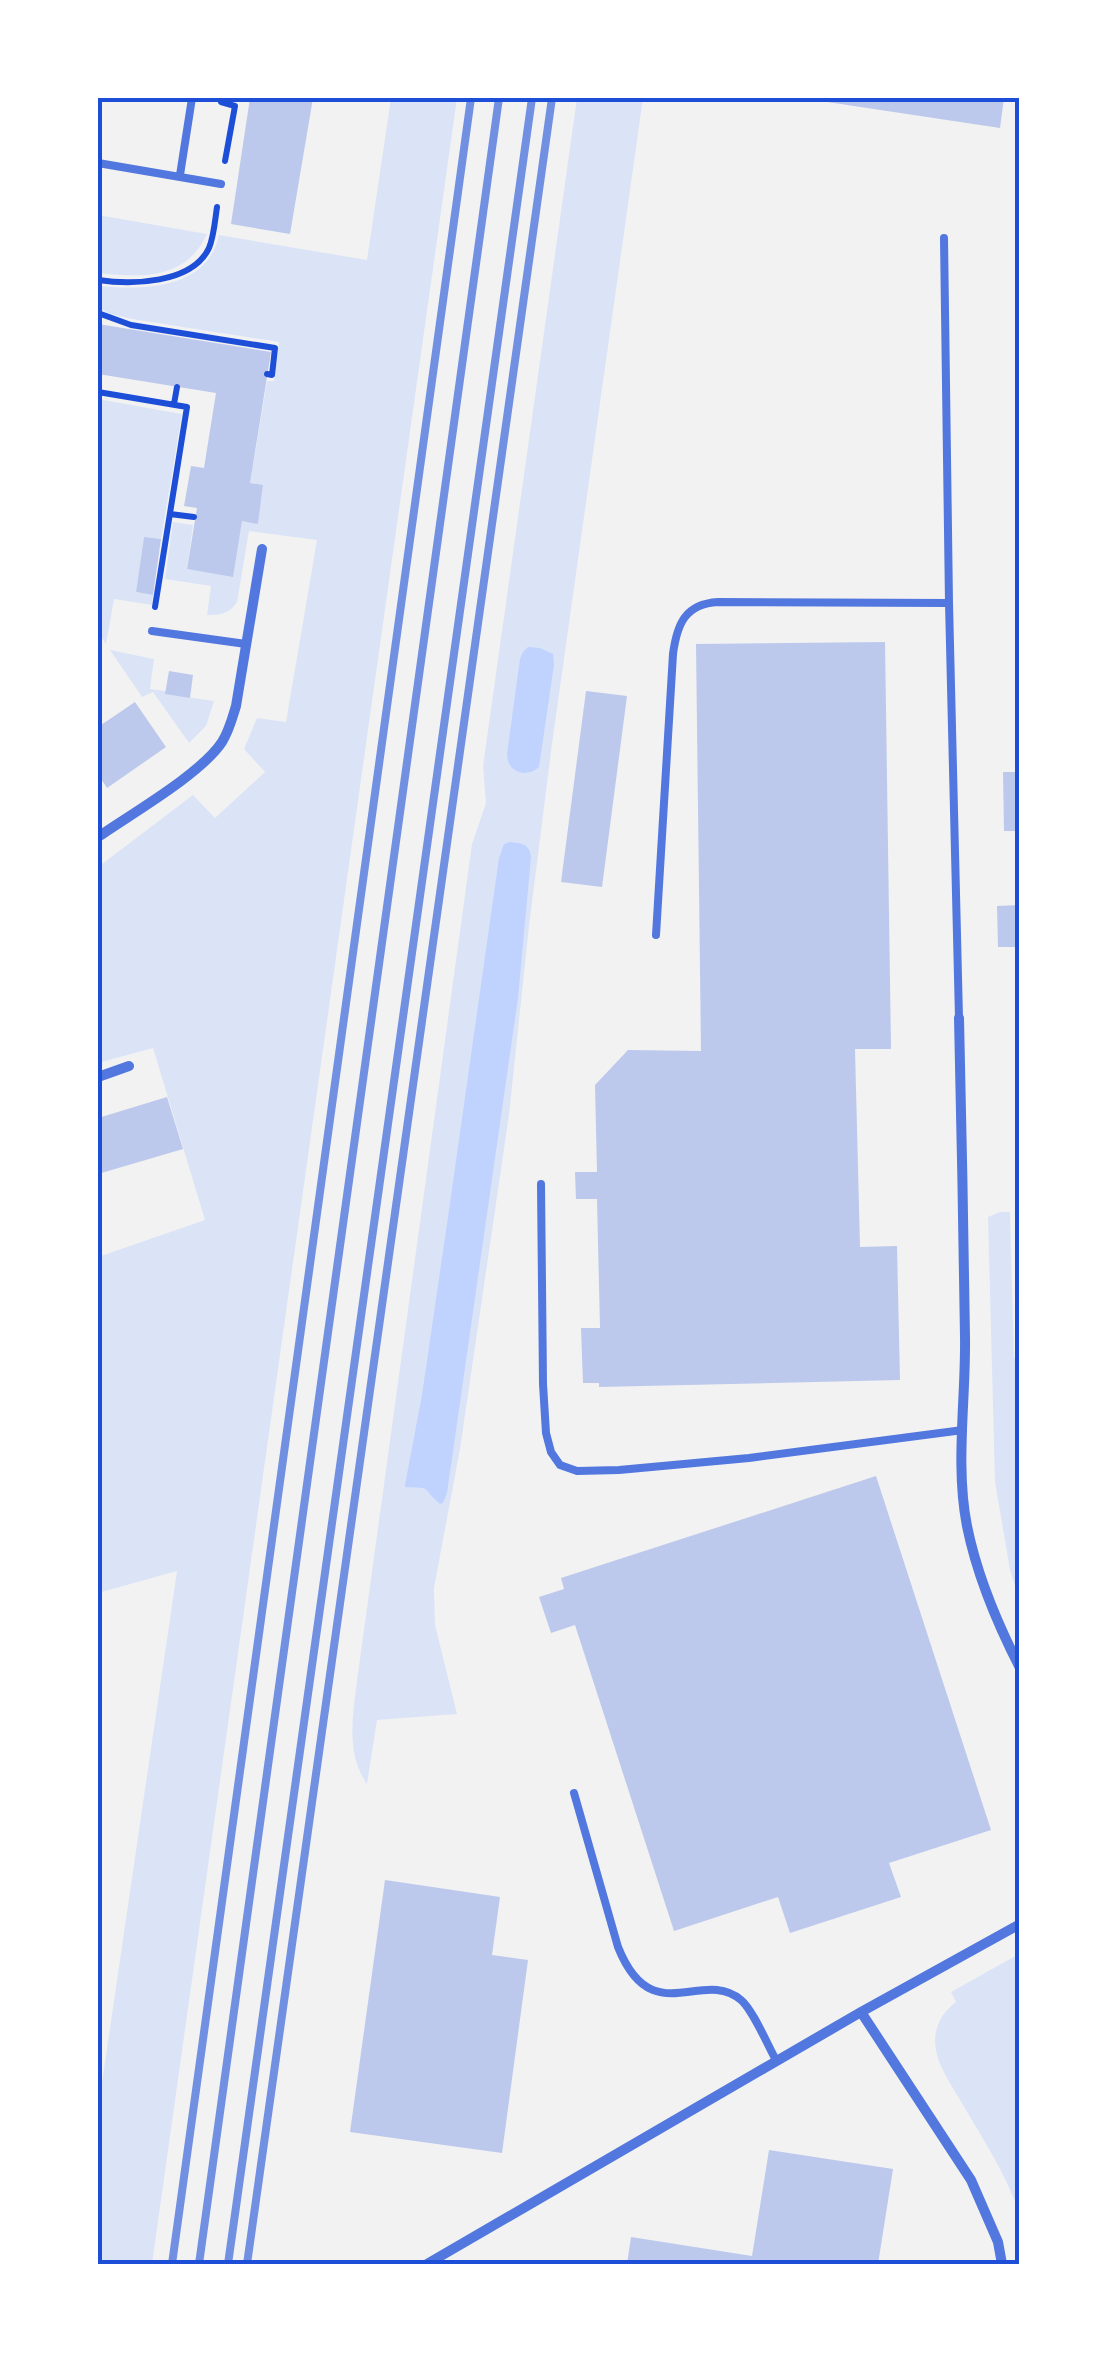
<svg xmlns="http://www.w3.org/2000/svg" width="1117" height="2362" viewBox="0 0 1117 2362" font-family="'Fira Sans',sans-serif">
	<style>
		.green { fill: #dbe4f7 }
		.water { fill: #bfd3fe }
		.building { fill: #bdc9ec }
		.lines { fill: none; stroke-linecap: round; stroke-linejoin: round }
		.path { stroke: #1d4ed8; stroke-width: 6 }
		.service { stroke: #5277de; stroke-width: 8 }
		.minor { stroke: #5277de; stroke-width: 10 }
		.rail { stroke: #7290e2; stroke-width: 8 }
		.neatline { fill: none; stroke: #1d4ed8; stroke-width: 4 }
	</style>
	<rect width="100%" height="100%" fill="#f2f2f2"/>
	<path class="green" d="M 391,98 L 457,98 L 152,2264 L 98,2264 L 98,2110 L 177,1571 L 98,1593 L 98,1257 L 205,1220 L 153,1048 L 98,1063 L 98,867 L 193,795 L 215,818 L 265,772 L 244,749 L 257,718 L 286,722 L 317,540 L 249,531 L 237,602 C 229,614 221,615 207,615 L 211,586 L 165,579 L 173,522 L 193,525 L 187,569 L 232,576 L 242,521 L 258,523 L 263,486 L 250,483 L 267,381 L 274,381 L 279,342 L 132,319 L 110,314 L 98,308 L 98,286 C 142,290 207,290 219,235 L 367,260 Z
		M 577,98 L 643,98 L 552,744 L 529,926 L 509,1115 L 460,1449 L 434,1588 L 435,1625 L 457,1714 L 377,1720 L 367,1784 C 347,1755 352,1721 356,1688 L 472,844 L 486,803 L 483,766 Z
		M 98,215 L 207,234 C 186,280 141,278 98,273 Z
		M 98,399 L 182,414 L 161,539 L 144,537 L 136,592 L 153,595 L 152,605 L 114,599 L 106,644 L 98,632 Z
		M 110,650 L 154,659 L 150,689 L 166,691 L 166,694 L 214,701 L 206,726 L 189,743 L 153,692 L 142,697 Z
		M 1000,1212 L 1010,1212 L 1014,1358 L 1019,1359 L 1019,1599 L 1010,1570 L 995,1482 L 988,1217 Z
		M 1019,1954 L 1019,2212 C 1005,2172 981,2136 960,2100 C 951,2084 939,2068 936,2050 C 932,2030 941,2013 956,2002 L 951,1992 Z"/>
	<path class="water" d="M 528,647 L 540,648 L 553,654 L 554,665 L 539,767 C 526,779 507,772 507,754 L 520,659 L 523,652 Z
		M 510,842 C 521,843 530,844 531,857 L 518,998 L 447,1493 L 443,1503 L 440,1504 C 419,1485 434,1489 405,1487 L 405,1485 L 422,1395 L 448,1217 L 499,858 L 504,844 Z"/>
	<path class="building" d="M 250,98 L 313,98 L 290,234 L 231,224 Z
		M 814,98 L 1004,98 L 1000,128 L 814,100 Z
		M 98,324 L 271,352 L 250,483 L 263,485 L 258,524 L 242,521 L 233,577 L 187,569 L 197,508 L 184,506 L 191,466 L 204,468 L 216,393 L 98,374 Z
		M 144,537 L 161,539 L 153,595 L 136,592 Z
		M 885,642 L 891,1049 L 855,1049 L 860,1247 L 897,1246 L 900,1380 L 599,1387 L 599,1383 L 583,1383 L 581,1328 L 600,1328 L 597,1199 L 576,1199 L 575,1172 L 597,1172 L 595,1085 L 628,1050 L 701,1051 L 696,644 Z
		M 169,671 L 193,675 L 190,698 L 165,694 Z
		M 586,691 L 627,696 L 602,887 L 561,882 Z
		M 135,702 L 166,747 L 107,788 L 98,774 L 98,727 Z
		M 1003,772 L 1020,772 L 1020,831 L 1004,831 Z
		M 1020,905 L 1020,947 L 998,947 L 997,906 Z
		M 167,1097 L 183,1149 L 98,1174 L 98,1118 Z
		M 876,1476 L 991,1830 L 889,1863 L 901,1897 L 790,1933 L 778,1897 L 674,1931 L 575,1625 L 551,1633 L 539,1597 L 564,1589 L 561,1578 Z
		M 385,1880 L 500,1897 L 492,1955 L 528,1960 L 502,2153 L 350,2132 Z
		M 769,2150 L 893,2169 L 878,2264 L 627,2264 L 631,2237 L 752,2256 Z"/>
	<g class="lines">
		<path class="path" d="M 222,98 L 221,102 L 235,106 L 225,161
			M 98,280 C 131,285 192,284 209,248 C 214,236 215,220 217,207
			M 98,313 L 131,325 L 275,348 L 272,375 L 267,374
			M 98,392 L 187,407 L 155,607
			M 174,404 L 177,387
			M 170,514 L 194,517"/>
		<path class="service" d="M 98,163 L 221,184
			M 180,175 L 192,98
			M 944,238 L 949,603 L 959,1018
			M 152,631 L 246,644
			M 656,935 L 673,654 C 677,624 685,604 718,602 L 949,603
			M 541,1184 L 543,1384 L 546,1433 L 551,1452 L 560,1465 L 577,1471 L 619,1470 L 749,1458 L 963,1430
			M 574,1793 L 618,1947 C 652,2032 702,1967 741,2000 C 753,2010 768,2046 776,2060"/>
		<path class="minor" d="M 98,837 C 131,814 201,774 222,742 C 229,731 232,719 236,706 L 262,549
			M 959,1018 C 961,1124 964,1231 965,1337 C 966,1399 955,1465 967,1526 C 977,1576 997,1623 1020,1668
			M 98,1077 L 129,1066
			M 861,2012 L 971,2180 L 998,2242 L 1002,2264
			M 427,2264 L 861,2012 L 1020,1924"/>
		<path class="rail" d="M 172,2264 L 471,98
			M 199,2264 L 499,98
			M 228,2264 L 532,98
			M 247,2264 L 552,98"/>
	</g>
	<rect width="1117" height="2362" fill="none" stroke="#ffffff" stroke-width="200"/>
	<rect x="100" y="100" width="917" height="2162" class="neatline"/>
</svg>
